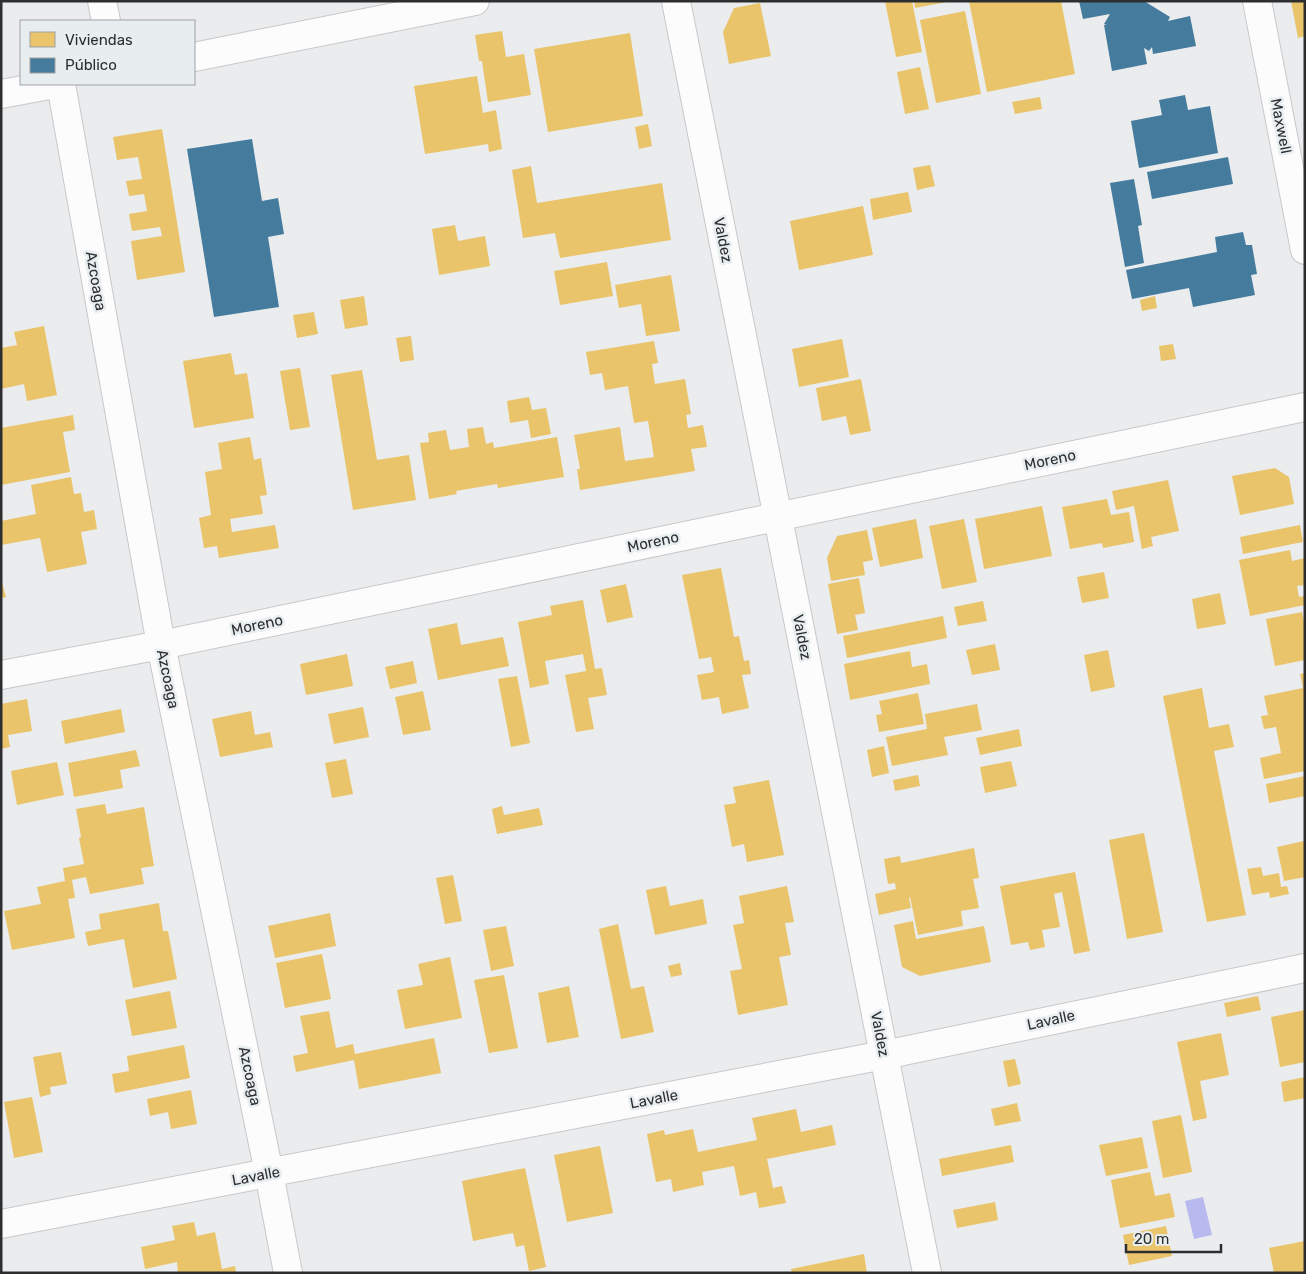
<svg xmlns="http://www.w3.org/2000/svg" width="1306" height="1274" viewBox="0 0 1306 1274" font-family="Rubik,sans-serif">
	<style>
		.water { fill: #b8baef }
		.homes { fill: #e9c46a }
		.public { fill: #457b9d }
		.lines { fill: none; stroke-linecap: round; stroke-linejoin: round }
		.minor-casing { stroke: #c7c8ca; stroke-width: 30 }
		.secondary-casing { stroke: #c7c8ca; stroke-width: 30 }
		.minor { stroke: #fcfcfc; stroke-width: 28 }
		.secondary { stroke: #fcfcfc; stroke-width: 28 }
		.labels { text-anchor: middle; dominant-baseline: central; stroke-width: 5; stroke-linejoin: round; paint-order: stroke }
		.street-label { font-size: 15px; fill: #2c2e2f; stroke: #e8edf0 }
	</style>
	<rect width="100%" height="100%" fill="#eaecee"/>
	<path class="water" d="M 1203,1197 L 1212,1235 L 1194,1239 L 1185,1201 Z"/>
	<path class="homes" d="M 885,1 L 912,1 L 922,52 L 896,57 Z
		M 914,1 L 947,1 L 947,2 L 915,8 Z
		M 969,1 L 1061,1 L 1075,74 L 987,92 Z
		M 1291,1 L 1305,1 L 1305,36 L 1298,38 Z
		M 760,3 L 771,56 L 729,64 L 723,32 L 734,8 Z
		M 965,11 L 981,94 L 936,103 L 920,20 Z
		M 502,31 L 506,57 L 524,54 L 531,95 L 488,102 L 482,61 L 479,61 L 475,35 Z
		M 630,33 L 643,116 L 548,132 L 534,49 Z
		M 920,67 L 929,109 L 905,114 L 897,72 Z
		M 477,76 L 483,113 L 496,110 L 502,149 L 489,152 L 488,144 L 425,154 L 414,86 Z
		M 1040,97 L 1042,109 L 1015,114 L 1012,102 Z
		M 648,124 L 652,146 L 639,149 L 635,127 Z
		M 162,129 L 185,272 L 137,280 L 131,241 L 162,236 L 160,227 L 132,231 L 129,214 L 147,211 L 144,194 L 129,196 L 126,181 L 142,179 L 138,157 L 117,160 L 113,137 Z
		M 930,165 L 935,186 L 917,190 L 913,168 Z
		M 531,166 L 537,203 L 662,183 L 671,240 L 560,258 L 555,233 L 523,238 L 512,170 Z
		M 908,192 L 912,212 L 873,220 L 870,199 Z
		M 863,206 L 873,255 L 799,270 L 790,221 Z
		M 455,225 L 458,241 L 485,236 L 490,266 L 439,275 L 432,229 Z
		M 607,262 L 613,296 L 560,305 L 554,271 Z
		M 671,275 L 680,331 L 646,336 L 641,304 L 619,308 L 615,285 Z
		M 364,296 L 368,325 L 345,329 L 340,300 Z
		M 1155,296 L 1157,308 L 1142,311 L 1140,300 Z
		M 314,312 L 318,334 L 297,338 L 293,315 Z
		M 44,326 L 57,395 L 27,401 L 24,384 L 1,389 L 1,348 L 17,345 L 14,332 Z
		M 411,336 L 414,360 L 400,362 L 396,338 Z
		M 842,339 L 849,377 L 799,387 L 792,349 Z
		M 654,341 L 658,363 L 652,364 L 655,384 L 685,379 L 691,414 L 686,415 L 688,428 L 703,425 L 707,447 L 691,449 L 695,471 L 580,490 L 577,469 L 580,469 L 574,435 L 620,427 L 625,461 L 654,457 L 648,421 L 634,423 L 628,386 L 605,390 L 602,373 L 590,375 L 586,352 Z
		M 1173,344 L 1176,359 L 1161,361 L 1159,346 Z
		M 231,353 L 235,375 L 247,373 L 254,418 L 194,428 L 183,361 Z
		M 300,368 L 310,427 L 290,430 L 280,371 Z
		M 362,370 L 377,460 L 409,455 L 416,500 L 353,510 L 331,375 Z
		M 861,379 L 871,431 L 850,435 L 846,416 L 822,421 L 816,388 Z
		M 529,397 L 532,410 L 546,408 L 551,434 L 531,438 L 528,420 L 510,423 L 507,401 Z
		M 73,415 L 75,430 L 63,432 L 70,472 L 1,485 L 1,428 Z
		M 483,427 L 486,444 L 493,442 L 494,448 L 557,437 L 564,477 L 498,488 L 497,484 L 456,491 L 457,494 L 429,499 L 420,443 L 429,442 L 428,433 L 446,430 L 450,450 L 469,447 L 467,429 Z
		M 250,437 L 254,460 L 261,458 L 267,495 L 260,496 L 263,514 L 230,519 L 232,532 L 275,525 L 279,548 L 219,558 L 217,546 L 204,548 L 199,518 L 211,515 L 205,472 L 222,469 L 218,443 Z
		M 1275,468 L 1289,477 L 1294,504 L 1240,515 L 1232,476 Z
		M 71,477 L 74,494 L 81,493 L 84,512 L 94,510 L 97,529 L 81,532 L 87,564 L 47,572 L 40,538 L 1,545 L 1,521 L 36,514 L 31,485 Z
		M 1168,480 L 1179,531 L 1151,537 L 1153,546 L 1142,549 L 1134,506 L 1116,510 L 1112,491 Z
		M 1107,499 L 1111,515 L 1129,512 L 1134,542 L 1103,548 L 1102,543 L 1070,549 L 1062,507 Z
		M 1042,506 L 1052,556 L 984,569 L 975,519 Z
		M 916,519 L 923,558 L 880,567 L 872,528 Z
		M 964,519 L 977,582 L 942,589 L 929,526 Z
		M 1300,525 L 1303,542 L 1243,554 L 1240,537 Z
		M 867,530 L 873,560 L 863,562 L 865,575 L 831,581 L 827,558 L 837,536 Z
		M 1290,550 L 1292,561 L 1305,558 L 1305,585 L 1297,586 L 1299,597 L 1305,596 L 1305,605 L 1250,616 L 1239,560 Z
		M 721,568 L 734,637 L 739,636 L 744,661 L 749,660 L 751,674 L 742,675 L 749,708 L 722,714 L 719,697 L 702,700 L 697,675 L 714,672 L 711,657 L 699,659 L 682,575 Z
		M 1104,572 L 1109,598 L 1082,603 L 1077,577 Z
		M 859,578 L 865,613 L 855,615 L 858,630 L 837,634 L 828,584 Z
		M 1,579 L 6,597 L 1,598 Z
		M 626,584 L 633,617 L 607,623 L 600,590 Z
		M 1220,593 L 1226,624 L 1197,629 L 1192,599 Z
		M 583,600 L 595,669 L 602,668 L 607,695 L 588,698 L 594,729 L 576,732 L 565,675 L 586,671 L 583,654 L 545,661 L 549,684 L 530,688 L 518,622 L 552,615 L 550,606 Z
		M 983,601 L 987,621 L 958,626 L 954,607 Z
		M 1302,612 L 1305,627 L 1305,660 L 1275,666 L 1266,619 Z
		M 943,616 L 947,638 L 847,658 L 843,636 Z
		M 457,623 L 461,645 L 503,637 L 509,666 L 438,680 L 428,629 Z
		M 995,644 L 1000,670 L 972,675 L 966,650 Z
		M 1108,650 L 1115,687 L 1091,692 L 1084,655 Z
		M 910,651 L 912,667 L 927,664 L 930,684 L 850,700 L 844,664 Z
		M 347,654 L 353,686 L 306,695 L 300,664 Z
		M 413,661 L 417,683 L 390,689 L 385,667 Z
		M 1305,673 L 1305,771 L 1264,779 L 1260,758 L 1281,753 L 1276,727 L 1264,729 L 1261,716 L 1268,715 L 1264,696 L 1303,688 L 1300,674 Z
		M 517,676 L 530,743 L 511,747 L 498,679 Z
		M 1202,688 L 1209,728 L 1229,724 L 1234,747 L 1214,751 L 1246,915 L 1207,922 L 1163,696 Z
		M 423,691 L 431,730 L 403,735 L 395,697 Z
		M 918,693 L 924,724 L 879,732 L 876,715 L 882,714 L 879,701 Z
		M 27,699 L 32,731 L 8,735 L 10,747 L 1,749 L 1,704 Z
		M 977,704 L 982,730 L 944,737 L 948,755 L 892,766 L 886,737 L 927,729 L 925,714 Z
		M 363,707 L 369,737 L 334,744 L 328,714 Z
		M 121,709 L 125,732 L 65,744 L 61,721 Z
		M 251,711 L 255,735 L 270,732 L 273,747 L 220,757 L 212,719 Z
		M 1019,729 L 1022,746 L 980,755 L 976,738 Z
		M 884,746 L 889,773 L 872,777 L 867,750 Z
		M 136,750 L 140,766 L 120,770 L 123,788 L 74,797 L 68,763 Z
		M 346,759 L 353,794 L 332,798 L 325,763 Z
		M 1011,761 L 1017,786 L 985,793 L 980,767 Z
		M 57,762 L 64,795 L 17,805 L 11,771 Z
		M 918,775 L 920,786 L 895,791 L 893,780 Z
		M 1305,776 L 1305,796 L 1269,803 L 1266,784 Z
		M 769,780 L 784,855 L 747,862 L 744,844 L 732,847 L 724,805 L 736,803 L 733,787 Z
		M 105,804 L 107,814 L 144,807 L 154,866 L 141,868 L 144,884 L 90,894 L 86,877 L 72,880 L 75,898 L 68,899 L 75,938 L 12,950 L 4,911 L 41,904 L 37,887 L 65,881 L 63,868 L 84,864 L 79,838 L 81,837 L 76,809 Z
		M 502,806 L 504,815 L 539,808 L 543,825 L 497,834 L 492,809 Z
		M 1144,833 L 1163,932 L 1127,939 L 1109,840 Z
		M 1304,841 L 1305,877 L 1284,881 L 1277,847 Z
		M 974,848 L 979,878 L 973,879 L 979,908 L 961,911 L 963,926 L 918,935 L 910,897 L 909,898 L 911,908 L 879,915 L 875,894 L 896,889 L 895,883 L 888,884 L 884,859 L 900,856 L 901,863 Z
		M 1261,867 L 1263,876 L 1279,873 L 1281,887 L 1287,886 L 1289,894 L 1270,898 L 1269,892 L 1252,895 L 1247,869 Z
		M 1075,872 L 1090,951 L 1074,954 L 1062,892 L 1054,894 L 1060,927 L 1042,930 L 1045,947 L 1030,950 L 1028,942 L 1011,945 L 1000,886 Z
		M 453,875 L 462,921 L 445,924 L 436,878 Z
		M 666,886 L 670,906 L 703,899 L 707,924 L 655,935 L 646,890 Z
		M 787,886 L 794,922 L 785,923 L 791,955 L 779,957 L 788,1005 L 738,1015 L 730,971 L 742,969 L 733,925 L 744,923 L 739,896 Z
		M 159,903 L 163,931 L 168,931 L 177,979 L 133,988 L 124,939 L 88,946 L 85,932 L 101,929 L 99,914 Z
		M 330,913 L 336,946 L 275,958 L 268,926 Z
		M 913,921 L 916,939 L 984,926 L 991,962 L 920,976 L 902,967 L 894,925 Z
		M 618,924 L 631,989 L 644,986 L 654,1032 L 621,1039 L 599,929 Z
		M 506,926 L 514,966 L 491,971 L 483,930 Z
		M 322,954 L 331,999 L 285,1008 L 276,963 Z
		M 450,957 L 462,1018 L 405,1029 L 397,990 L 423,985 L 418,964 Z
		M 680,963 L 682,975 L 671,977 L 668,966 Z
		M 504,975 L 518,1048 L 489,1053 L 474,980 Z
		M 569,986 L 579,1037 L 547,1043 L 538,993 Z
		M 170,991 L 177,1028 L 132,1036 L 125,1000 Z
		M 1258,996 L 1261,1010 L 1227,1017 L 1224,1003 Z
		M 1305,1010 L 1305,1062 L 1280,1067 L 1271,1017 Z
		M 329,1011 L 336,1048 L 353,1044 L 355,1054 L 434,1038 L 441,1073 L 359,1089 L 354,1060 L 296,1072 L 293,1056 L 308,1053 L 300,1016 Z
		M 1221,1033 L 1229,1075 L 1200,1081 L 1207,1118 L 1193,1121 L 1177,1042 Z
		M 184,1045 L 190,1078 L 115,1093 L 112,1074 L 129,1071 L 127,1056 Z
		M 61,1052 L 67,1084 L 50,1087 L 51,1094 L 40,1097 L 33,1057 Z
		M 1015,1059 L 1021,1084 L 1008,1087 L 1003,1061 Z
		M 1305,1077 L 1305,1098 L 1284,1102 L 1281,1082 Z
		M 191,1090 L 197,1124 L 171,1129 L 168,1112 L 150,1116 L 147,1099 Z
		M 32,1097 L 43,1152 L 14,1158 L 4,1102 Z
		M 1017,1103 L 1021,1121 L 995,1126 L 991,1109 Z
		M 796,1109 L 801,1132 L 832,1125 L 836,1145 L 767,1159 L 773,1188 L 782,1186 L 786,1203 L 759,1208 L 756,1192 L 740,1196 L 734,1166 L 702,1172 L 704,1185 L 673,1192 L 671,1179 L 656,1182 L 647,1134 L 664,1130 L 665,1135 L 693,1129 L 698,1152 L 757,1140 L 752,1118 Z
		M 1181,1115 L 1192,1172 L 1163,1178 L 1152,1121 Z
		M 1142,1137 L 1148,1168 L 1106,1176 L 1099,1145 Z
		M 1011,1145 L 1014,1162 L 942,1176 L 939,1159 Z
		M 600,1146 L 613,1213 L 567,1222 L 554,1155 Z
		M 525,1168 L 546,1267 L 529,1271 L 524,1245 L 516,1247 L 513,1233 L 473,1241 L 462,1181 Z
		M 1150,1172 L 1155,1196 L 1170,1193 L 1175,1217 L 1120,1228 L 1111,1180 Z
		M 995,1202 L 998,1220 L 957,1228 L 953,1210 Z
		M 194,1222 L 197,1236 L 215,1232 L 222,1269 L 235,1266 L 236,1273 L 178,1273 L 177,1262 L 145,1269 L 141,1247 L 175,1240 L 172,1226 Z
		M 1166,1226 L 1172,1256 L 1129,1265 L 1123,1235 Z
		M 1305,1241 L 1305,1273 L 1274,1273 L 1269,1248 Z
		M 864,1254 L 867,1273 L 792,1273 L 791,1269 Z"/>
	<path class="public" d="M 1079,1 L 1144,1 L 1170,17 L 1168,21 L 1190,16 L 1196,46 L 1153,54 L 1152,47 L 1149,51 L 1144,48 L 1147,64 L 1112,71 L 1104,25 L 1107,25 L 1104,24 L 1110,14 L 1083,19 Z
		M 1185,95 L 1188,110 L 1210,106 L 1218,153 L 1139,168 L 1131,121 L 1162,115 L 1159,100 Z
		M 252,139 L 262,201 L 278,198 L 284,234 L 268,237 L 279,307 L 214,317 L 187,149 Z
		M 1228,157 L 1233,184 L 1152,199 L 1147,172 Z
		M 1134,179 L 1142,225 L 1138,226 L 1144,263 L 1125,267 L 1110,183 Z
		M 1243,232 L 1246,245 L 1252,245 L 1257,274 L 1251,275 L 1255,295 L 1193,307 L 1189,288 L 1132,299 L 1126,270 L 1217,252 L 1215,237 Z"/>
	<g class="lines">
		<g class="minor-casing">
			<path id="minor" d="M 102,1 L 106,21
				M 676,1 L 927,1273
				M 1257,1 L 1305,250
				M 61,84 L 161,645 L 269,1173 L 288,1273
				M 1,675 L 161,645 L 1305,407
				M 1,1224 L 884,1055 L 1305,968"/>
		</g>
		<g class="secondary-casing">
			<path id="secondary" d="M 194,57 L 475,1
				M 1,94 L 55,84"/>
		</g>
		<use href="#minor" class="minor"/>
		<use href="#secondary" class="secondary"/>
	</g>
	<g class="labels">
		<g class="street-label">
			<text transform="translate(1281 126) rotate(79)">Maxwell</text>
			<text transform="translate(723 240) rotate(79)">Valdez</text>
			<text transform="translate(96 281) rotate(80)">Azcoaga</text>
			<text transform="translate(1050 460) rotate(-12)">Moreno</text>
			<text transform="translate(653 542) rotate(-12)">Moreno</text>
			<text transform="translate(257 625) rotate(-12)">Moreno</text>
			<text transform="translate(802 637) rotate(79)">Valdez</text>
			<text transform="translate(168 679) rotate(78)">Azcoaga</text>
			<text transform="translate(1051 1020) rotate(-12)">Lavalle</text>
			<text transform="translate(880 1034) rotate(79)">Valdez</text>
			<text transform="translate(250 1076) rotate(78)">Azcoaga</text>
			<text transform="translate(654 1099) rotate(-11)">Lavalle</text>
			<text transform="translate(256 1176) rotate(-11)">Lavalle</text>
		</g>
	</g>
	<rect width="1306" height="1274" fill="none" stroke="#2c2e2f" stroke-width="5"/>
	<rect x="20" y="20" width="175" height="65" fill="#e8edf0" stroke="#9da1a3"/>
	<rect x="30" y="32" width="25" height="15" fill="#e9c46a" stroke="#9da1a3"/>
	<text x="65" y="45" font-size="15" fill="#2c2e2f">Viviendas</text>
	<rect x="30" y="58" width="25" height="15" fill="#457b9d" stroke="#9da1a3"/>
	<text x="65" y="70" font-size="15" fill="#2c2e2f">Público</text>
	<path d="M1126 1244v8h95v-8" fill="none" stroke="#2c2e2f" stroke-width="2.5"/>
	<text x="1134" y="1244" font-size="15" fill="#2c2e2f" stroke="#e8edf0" stroke-width="4" paint-order="stroke">20 m</text>
</svg>
